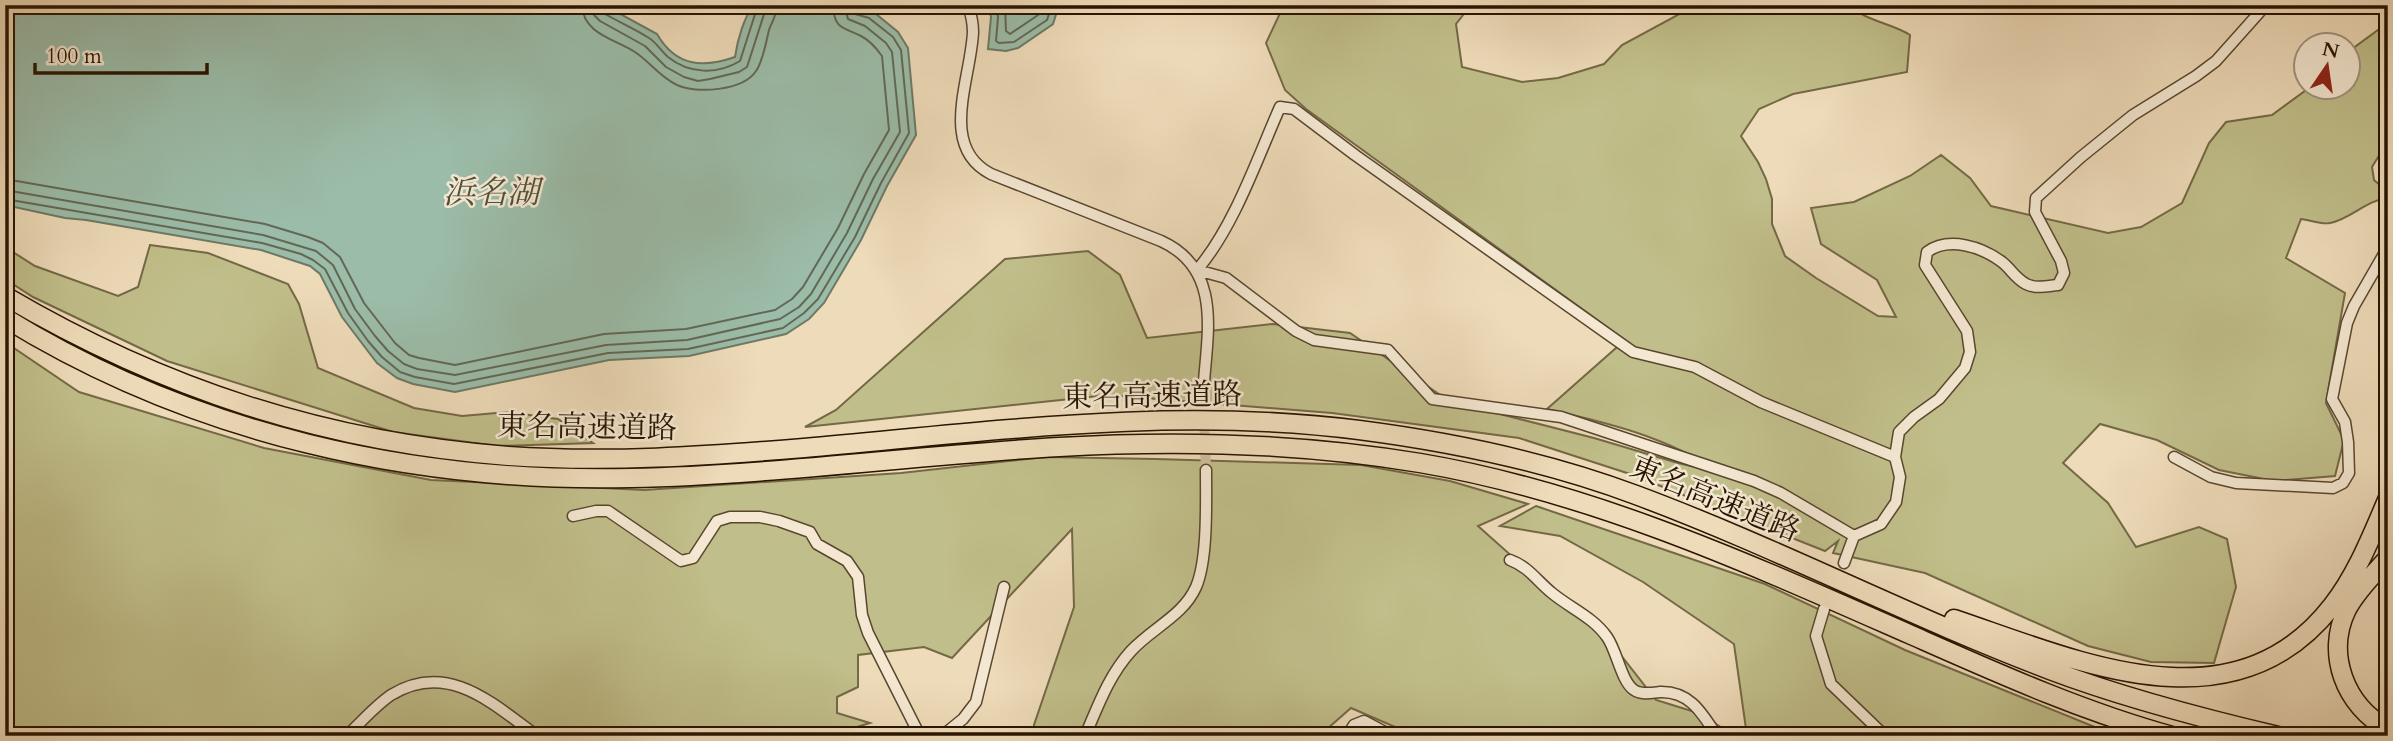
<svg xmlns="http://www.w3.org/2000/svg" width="2393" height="741" viewBox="0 0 2393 741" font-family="Cardo,'Noto Serif JP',serif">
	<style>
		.green { fill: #c0be8a; stroke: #746945; stroke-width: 2 }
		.water { fill: #9bbca9; stroke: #6d7965; stroke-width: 2 }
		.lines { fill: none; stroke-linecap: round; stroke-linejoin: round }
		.shore { stroke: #626854; stroke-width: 2 }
		.minor-tunnel { stroke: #d0bd9d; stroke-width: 10; stroke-dasharray: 10 5; stroke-linecap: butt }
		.minor-casing { stroke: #5a462e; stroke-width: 13 }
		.motorway-casing { stroke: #281400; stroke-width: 21 }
		.minor { stroke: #f4e8d2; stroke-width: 10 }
		.motorway { stroke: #eedbb9; stroke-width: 18 }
		.labels { text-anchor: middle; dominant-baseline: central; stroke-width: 5; stroke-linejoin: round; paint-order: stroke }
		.street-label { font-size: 30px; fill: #281400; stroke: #f4e8d2 }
		.water-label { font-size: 32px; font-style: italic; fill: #504f3b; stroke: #f4e8d2 }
	</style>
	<rect width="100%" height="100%" fill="#eedbb9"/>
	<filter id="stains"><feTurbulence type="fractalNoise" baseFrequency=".00286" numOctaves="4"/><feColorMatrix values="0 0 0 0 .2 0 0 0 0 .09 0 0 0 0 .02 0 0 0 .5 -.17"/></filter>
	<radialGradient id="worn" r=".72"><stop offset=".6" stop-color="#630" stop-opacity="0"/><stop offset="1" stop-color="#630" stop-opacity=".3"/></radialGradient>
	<path class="green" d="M 1288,5 L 1471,5 L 1456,24 L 1462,67 L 1522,82 L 1558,78 L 1604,64 L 1622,45 L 1696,5 L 1850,5 C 1864,21 1892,23 1910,35 L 1907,72 L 1793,94 L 1759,109 L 1741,136 L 1758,162 L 1766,179 L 1772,199 L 1772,224 L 1785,256 L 1816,278 L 1878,316 L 1896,317 L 1877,280 L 1821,244 L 1811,208 L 1854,202 L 1910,176 L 1941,155 L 1970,178 L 1991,206 L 2108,233 L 2141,227 L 2182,203 L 2209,143 L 2226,122 L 2272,115 L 2309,88 L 2348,88 L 2348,52 L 2382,27 L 2388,26 L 2388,141 L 2372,167 L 2374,180 L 2388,192 L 2388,198 C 2366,200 2351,219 2330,223 C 2322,225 2310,220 2301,219 L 2286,258 L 2345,293 L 2326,403 L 2344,440 L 2335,476 L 2274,481 L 2219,470 L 2157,440 L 2100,424 L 2063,463 L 2108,503 L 2136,547 L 2199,527 L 2227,539 L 2236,587 L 2214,663 L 2151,662 L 2088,646 L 1925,573 L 1833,553 L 1838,541 L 1825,551 L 1630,474 L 1519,438 L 1332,413 L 1108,395 L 805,427 L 836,410 L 1005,259 L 1088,251 L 1120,275 L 1147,338 L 1273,324 L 1350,333 L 1449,401 L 1594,438 L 1678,463 L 1717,472 C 1669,437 1604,422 1547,409 L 1625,340 L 1306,109 L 1285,90 L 1266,43 L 1282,9 Z
		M 150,245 L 208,253 L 288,284 L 299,304 L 318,368 L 414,408 L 462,416 L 508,412 L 558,419 L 593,443 L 497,446 L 393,432 L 167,361 L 33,297 L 5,279 L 5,247 L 35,266 L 118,296 L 138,287 Z
		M 5,342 L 79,392 L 264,448 L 431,480 L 644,490 L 901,473 L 1046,457 L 1156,459 L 1361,465 L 1450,481 L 1528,504 L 1478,526 L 1616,649 L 1656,700 L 1698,713 L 1735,736 L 1416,736 L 1351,708 L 1319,736 L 1034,736 L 1034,725 L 1074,607 L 1072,529 L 952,658 L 924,647 L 858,655 L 858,687 L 837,697 L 837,713 L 870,723 L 827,736 L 5,736 Z
		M 1536,506 L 1765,584 L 1905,650 L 2117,736 L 1747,736 L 1734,644 L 1643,582 L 1560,536 L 1500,526 Z"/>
	<path class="water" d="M 5,5 L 604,5 L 657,34 C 676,67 703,68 735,57 C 737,43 744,14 755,5 L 812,5 L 864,9 L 871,10 L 898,32 L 908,48 L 916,135 L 887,186 L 861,240 L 824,303 L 809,319 L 786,334 L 689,356 L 609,360 L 455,392 L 413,384 L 397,378 L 377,363 L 342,317 L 320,274 L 310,266 L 261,250 L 86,220 L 65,218 L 5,205 Z
		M 988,5 L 1059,5 L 1053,24 L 1018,48 L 1006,51 L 988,49 L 991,17 Z"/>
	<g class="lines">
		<path class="shore" d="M 582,5 C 583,34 615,39 635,52 C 650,62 660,77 677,85 C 696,94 743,91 756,71 C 763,61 766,42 769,30 C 772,21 777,15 777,5
			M 593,5 L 594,15 L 600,21 L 645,46 L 666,67 L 684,77 L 698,81 L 710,79 L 739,72 L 747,67 L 767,5
			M 601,5 L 605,14 C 619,22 635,29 649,38 C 656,42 661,51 668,57 C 689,74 717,75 740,61 L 758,5
			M 996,5 L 998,17 L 996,41 L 999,43 L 1014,42 L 1047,20 L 1052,5
			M 1005,5 L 1006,31 L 1010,34 L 1041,13 L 1043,5
			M 5,179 L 265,224 L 308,237 L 323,243 L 340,257 L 364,303 L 395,343 L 409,355 L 419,358 L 455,365 L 604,334 L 686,329 L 775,310 L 792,299 L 803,287 L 838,228 L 864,174 L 889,130 L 882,56 C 877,49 869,40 861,36 C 844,27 834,30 833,5
			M 5,190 L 263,235 L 316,251 L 333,265 L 355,309 L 375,336 L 388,351 L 404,364 L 417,369 L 455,375 L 606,345 L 687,340 L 780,319 L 799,307 L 811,294 L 847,233 L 873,179 L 900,132 L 892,52 L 886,43 L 865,26 L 848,19 L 844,5
			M 5,199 L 262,243 L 301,254 L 313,260 L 325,269 L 348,313 L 368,341 L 382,357 L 400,372 L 415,377 L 454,384 L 608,353 L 688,349 L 783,328 L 804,313 L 818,299 L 855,237 L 881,183 L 909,133 L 901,50 L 893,37 L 869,18 L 855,14 L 852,5"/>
		<path class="minor-tunnel" d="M 1203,395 L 1206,470
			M 569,439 L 570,428"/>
		<g class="minor-casing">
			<path id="minor" d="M 968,5 C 971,14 973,23 973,32 C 971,79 938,147 991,174 L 1161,241 C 1225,270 1206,338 1203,395
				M 2174,457 L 2211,477 L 2236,483 L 2333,488 L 2343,483 L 2349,473 L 2348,442 L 2345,422 L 2332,399 L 2347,323 L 2354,306 L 2388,247
				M 573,516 L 596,511 L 608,511 L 681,561 L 693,558 L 717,521 L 730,517 L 760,517 L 779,521 L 810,532 L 817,544 L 847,561 L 858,577 L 862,615 L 868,633 L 920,736
				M 1854,536 L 1781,493 L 1754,481 L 1561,417 L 1432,399 L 1388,350 L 1314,340 L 1296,331 L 1226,278 L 1197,270 C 1234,227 1257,159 1280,107 L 1294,109 L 1355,155 L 1633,352 L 1695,367 L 1761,402 L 1895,457
				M 1510,560 C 1529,567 1537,581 1552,593 C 1570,608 1593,617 1607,637 C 1617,651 1621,681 1634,690 C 1641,695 1651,693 1660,692 C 1690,691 1702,713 1717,736
				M 1844,563 L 1854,536 L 1881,524 L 1896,502 L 1900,477 L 1895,457 L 1899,432 L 1914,417 L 1939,399 L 1965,368 L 1970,352 L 1967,331 L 1925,265 L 1927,252 C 1949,236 1982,247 2002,262 C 2011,269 2015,278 2026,284 C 2036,289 2047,286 2058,285 L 2064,273 L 2061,261 L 2035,212 L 2036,198 L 2081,157 L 2133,115 L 2196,76 L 2216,61 L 2266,5
				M 1824,609 L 1816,636 L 1831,684 L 1885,736
				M 347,736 C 361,722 375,706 391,695 C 448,660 493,704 537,736
				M 942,736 L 963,719 L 976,702 L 1004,587
				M 1085,736 C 1098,706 1109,675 1131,651 C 1152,628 1183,616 1196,587 C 1208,559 1206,502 1206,470
				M 1347,736 L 1354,725 L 1364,721 L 1392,736"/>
		</g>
		<g class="motorway-casing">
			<path id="motorway" d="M 5,296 C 163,389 325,442 508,456 C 607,463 706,456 804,448 C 988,432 1174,406 1359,430 C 1452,442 1548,462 1636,495 C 1776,547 1910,617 2050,670 C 2124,698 2201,718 2278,736
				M 5,318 C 193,434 413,483 631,478 C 774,475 917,455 1059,447 C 1180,440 1300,443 1420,463 C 1592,492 1750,564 1909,634 C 1995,672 2081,711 2172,736
				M 2388,558 C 2374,574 2357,590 2347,609 C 2325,654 2345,706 2388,729
				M 1954,619 C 2076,660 2233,733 2332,606 C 2357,574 2372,535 2388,498"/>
		</g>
		<use href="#minor" class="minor"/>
		<use href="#motorway" class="motorway"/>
	</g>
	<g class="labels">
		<g class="street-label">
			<text transform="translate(1152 396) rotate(-1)">東名高速道路</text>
			<text transform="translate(587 427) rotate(1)">東名高速道路</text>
			<text transform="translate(1715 499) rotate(22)">東名高速道路</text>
		</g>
		<g class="water-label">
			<text x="491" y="193">浜名湖</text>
		</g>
	</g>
	<rect width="2393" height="741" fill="none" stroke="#eedbb9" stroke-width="28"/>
	<rect x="7" y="7" width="2379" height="727" fill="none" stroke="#281400" stroke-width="3.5"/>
	<rect x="14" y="14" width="2365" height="713" fill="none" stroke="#281400" stroke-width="2"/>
	<g transform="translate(2327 66) rotate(13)"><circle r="33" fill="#f4e8d2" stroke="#a2937e" stroke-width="2"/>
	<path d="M0-5L12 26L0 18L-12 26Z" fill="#8f2418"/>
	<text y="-10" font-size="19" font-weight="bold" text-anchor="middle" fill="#281400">N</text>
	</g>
	<path d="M35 63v10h172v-10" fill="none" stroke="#281400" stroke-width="3.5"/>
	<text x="46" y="63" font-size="21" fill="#281400" stroke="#f4e8d2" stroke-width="5" paint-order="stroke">100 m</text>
	<rect width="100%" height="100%" filter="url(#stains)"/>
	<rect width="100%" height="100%" fill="url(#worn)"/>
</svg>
